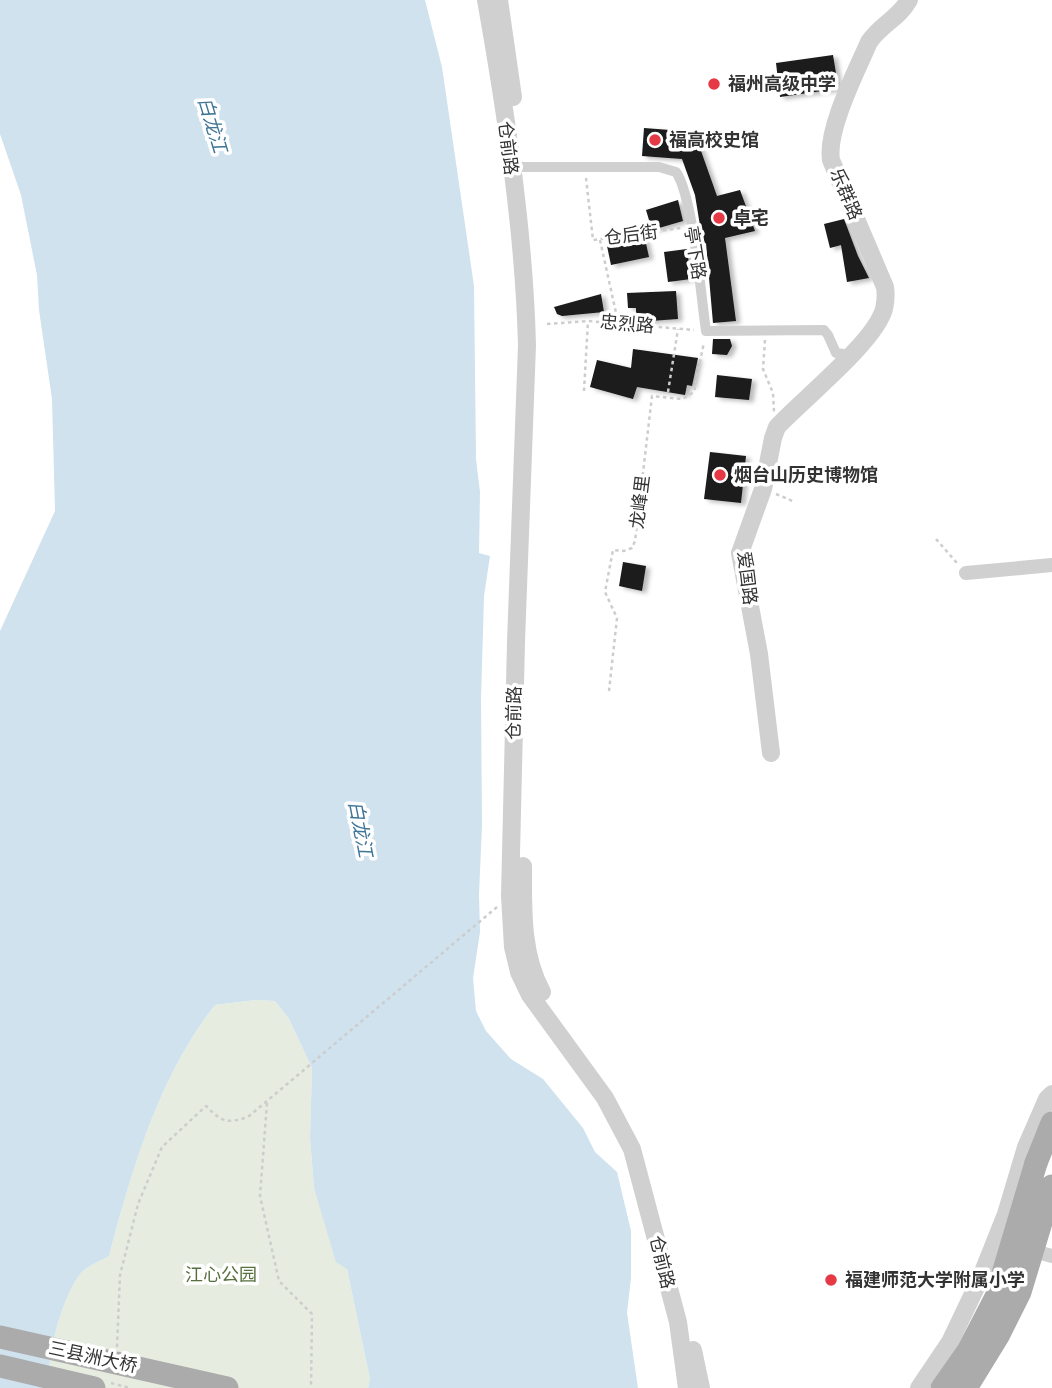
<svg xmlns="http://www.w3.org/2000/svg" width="1052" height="1388" viewBox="0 0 1052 1388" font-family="'Nunito Sans','Noto Sans SC',sans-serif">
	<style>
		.green { fill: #e6ecdf }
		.water { fill: #cfe2ee }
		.building { fill: #1a1a1a; filter: url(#shadow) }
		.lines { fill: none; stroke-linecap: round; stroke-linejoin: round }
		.path { stroke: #cdcdcd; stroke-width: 2.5; stroke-dasharray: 3.5 3.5; stroke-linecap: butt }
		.pedestrian { stroke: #d0d0d0; stroke-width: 10 }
		.minor { stroke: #d0d0d0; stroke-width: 14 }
		.tertiary { stroke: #d0d0d0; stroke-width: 18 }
		.primary { stroke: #ababab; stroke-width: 23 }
		.primary-bridge { stroke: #ababab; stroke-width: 23 }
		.poi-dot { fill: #e63946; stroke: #fff; stroke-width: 2.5 }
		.labels { text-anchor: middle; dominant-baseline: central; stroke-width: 7; stroke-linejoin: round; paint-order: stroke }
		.poi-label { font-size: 18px; font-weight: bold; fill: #333; stroke: #fff; text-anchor: start }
		.street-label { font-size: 18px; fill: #333; stroke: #fff }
		.park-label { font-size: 18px; fill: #56703f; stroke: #fff }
		.water-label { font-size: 19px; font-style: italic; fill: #3f7597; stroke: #fff }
	</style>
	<defs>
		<filter id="shadow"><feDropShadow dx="4.5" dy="2.5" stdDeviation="2" flood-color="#0004"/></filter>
	</defs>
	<rect width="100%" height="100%" fill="#fff"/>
	<path class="green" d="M 256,1000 L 275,1001 L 289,1019 L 312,1068 L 310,1138 L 314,1188 L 347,1269 L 370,1379 L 368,1388 L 50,1388 C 45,1360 62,1296 81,1273 C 87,1266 101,1261 109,1256 C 132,1169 159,1076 215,1005 Z"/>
	<path class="water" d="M 0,0 L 425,0 L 442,67 L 474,286 L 476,459 L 480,492 L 479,553 L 490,556 L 484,596 L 481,699 L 482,825 L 479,894 L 480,932 L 473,978 L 476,1011 L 486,1031 L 511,1059 L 543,1079 L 583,1128 L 595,1152 L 617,1172 L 631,1231 L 631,1278 L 627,1313 L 638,1388 L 368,1388 L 370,1379 L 347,1269 L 336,1262 L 314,1188 L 310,1138 L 312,1068 L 289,1019 L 275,1001 L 256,1000 L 215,1005 C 159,1076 132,1169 109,1256 C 101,1261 87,1266 81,1273 C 62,1296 45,1360 50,1388 L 0,1388 L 0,631 L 55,511 L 52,399 L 39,310 L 37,275 L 21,195 L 0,134 Z"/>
	<path class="building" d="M 833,55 L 838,85 L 836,89 L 780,97 L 776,63 Z
		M 644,128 L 670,130 L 669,143 L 695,134 L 717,196 L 740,190 L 755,231 L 725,238 L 736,321 L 713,323 L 706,243 L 703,244 L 695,195 L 682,159 L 642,156 Z
		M 678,200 L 683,221 L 652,230 L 646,210 Z
		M 844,219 L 858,256 L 869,278 L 847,282 L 841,245 L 830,248 L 824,224 Z
		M 645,239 L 649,257 L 611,265 L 607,246 Z
		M 687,249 L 691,279 L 668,282 L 664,252 Z
		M 676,291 L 678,319 L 636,322 L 636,308 L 628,308 L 627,293 Z
		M 601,294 L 604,312 L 562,316 L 557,314 L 554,307 Z
		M 713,339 L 730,339 L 732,346 L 727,355 L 712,354 Z
		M 633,349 L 698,358 L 692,386 L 687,385 L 685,395 L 637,387 L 633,399 L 590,387 L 597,360 L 631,368 Z
		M 717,375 L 752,379 L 749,400 L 715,397 Z
		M 710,452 L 746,456 L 741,503 L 704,499 Z
		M 623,562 L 646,566 L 642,591 L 619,586 Z"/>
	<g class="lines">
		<path class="path" d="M 586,178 L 593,240 L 681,228
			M 600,240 L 618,322
			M 547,324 L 588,321 L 694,330
			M 765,340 L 763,369 L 773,393 L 774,412
			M 584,391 L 588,321
			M 668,392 L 678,329
			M 776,494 L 795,502
			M 936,539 L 957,563
			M 609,691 L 617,618 L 605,592 L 613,550 L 624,551 L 632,548 L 635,541 L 652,396 L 682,399 L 694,392 L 704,342
			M 267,1103 L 260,1196 L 279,1281 L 312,1314 L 311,1388
			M 117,1347 L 120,1275 L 138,1204 L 162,1147 L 206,1106 C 222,1122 227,1124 248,1117 L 497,907
			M 111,1383 L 130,1388"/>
		<path class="pedestrian" d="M 521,167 L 659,167 L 676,172 C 693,196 701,297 706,331 L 824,330 L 828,335 L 836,353 L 851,355"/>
		<path class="minor" d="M 966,573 L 1052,565
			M 1026,1249 L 1052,1256"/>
		<path class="tertiary" d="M 486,0 C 506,113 524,231 527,345 L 516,642 L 510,896 L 513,947 L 519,972 L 530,995 L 605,1098 L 632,1149 L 678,1322 L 687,1388
			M 499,0 L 513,97
			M 771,753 L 759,654 L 740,553 L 763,489 L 773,438 L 777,427 C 803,399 875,342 884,309 C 886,301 886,294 885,287 L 831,160 C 826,130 857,70 869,42 C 880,25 899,18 909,0
			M 523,866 C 523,908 521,954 542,992
			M 693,1350 L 701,1388
			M 919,1388 L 950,1342 L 981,1277 L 1006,1214 L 1026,1147 L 1047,1099 L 1052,1094"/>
		<path class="primary" d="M 1036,1163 L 1052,1123
			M 0,1366 L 94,1388"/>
		<path class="primary-bridge" d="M 0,1337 L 227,1388
			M 942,1388 L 968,1351 L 996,1297 L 1036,1163
			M 966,1388 L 998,1336 L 1020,1292 L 1052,1186"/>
	</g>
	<g class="poi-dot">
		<circle cx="714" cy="84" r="7"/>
		<circle cx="655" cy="140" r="7"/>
		<circle cx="719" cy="218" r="7"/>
		<circle cx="720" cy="475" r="7"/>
		<circle cx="831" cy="1280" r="7"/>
	</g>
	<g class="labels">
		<g class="poi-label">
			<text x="728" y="84">福州高级中学</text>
			<text x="669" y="140">福高校史馆</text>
			<text x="733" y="218">卓宅</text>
			<text x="734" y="475">烟台山历史博物馆</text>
			<text x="845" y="1280">福建师范大学附属小学</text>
		</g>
		<g class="street-label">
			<text transform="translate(508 148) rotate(83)">仓前路</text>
			<text transform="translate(846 194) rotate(67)">乐群路</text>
			<text transform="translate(631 235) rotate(-7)">仓后街</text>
			<text transform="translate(695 253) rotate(81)">亭下路</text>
			<text transform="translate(627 324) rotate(5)">忠烈路</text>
			<text transform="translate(640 502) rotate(-83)">龙峰里</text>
			<text transform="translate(747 578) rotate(83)">爱国路</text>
			<text transform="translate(514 713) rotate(-89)">仓前路</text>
			<text transform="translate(662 1262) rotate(76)">仓前路</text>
			<text transform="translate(93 1357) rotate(12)">三县洲大桥</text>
		</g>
		<g class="park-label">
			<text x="221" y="1275">江心公园</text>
		</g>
		<g class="water-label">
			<text transform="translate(212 125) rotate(73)">白龙江</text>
			<text transform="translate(360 829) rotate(79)">白龙江</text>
		</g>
	</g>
</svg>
